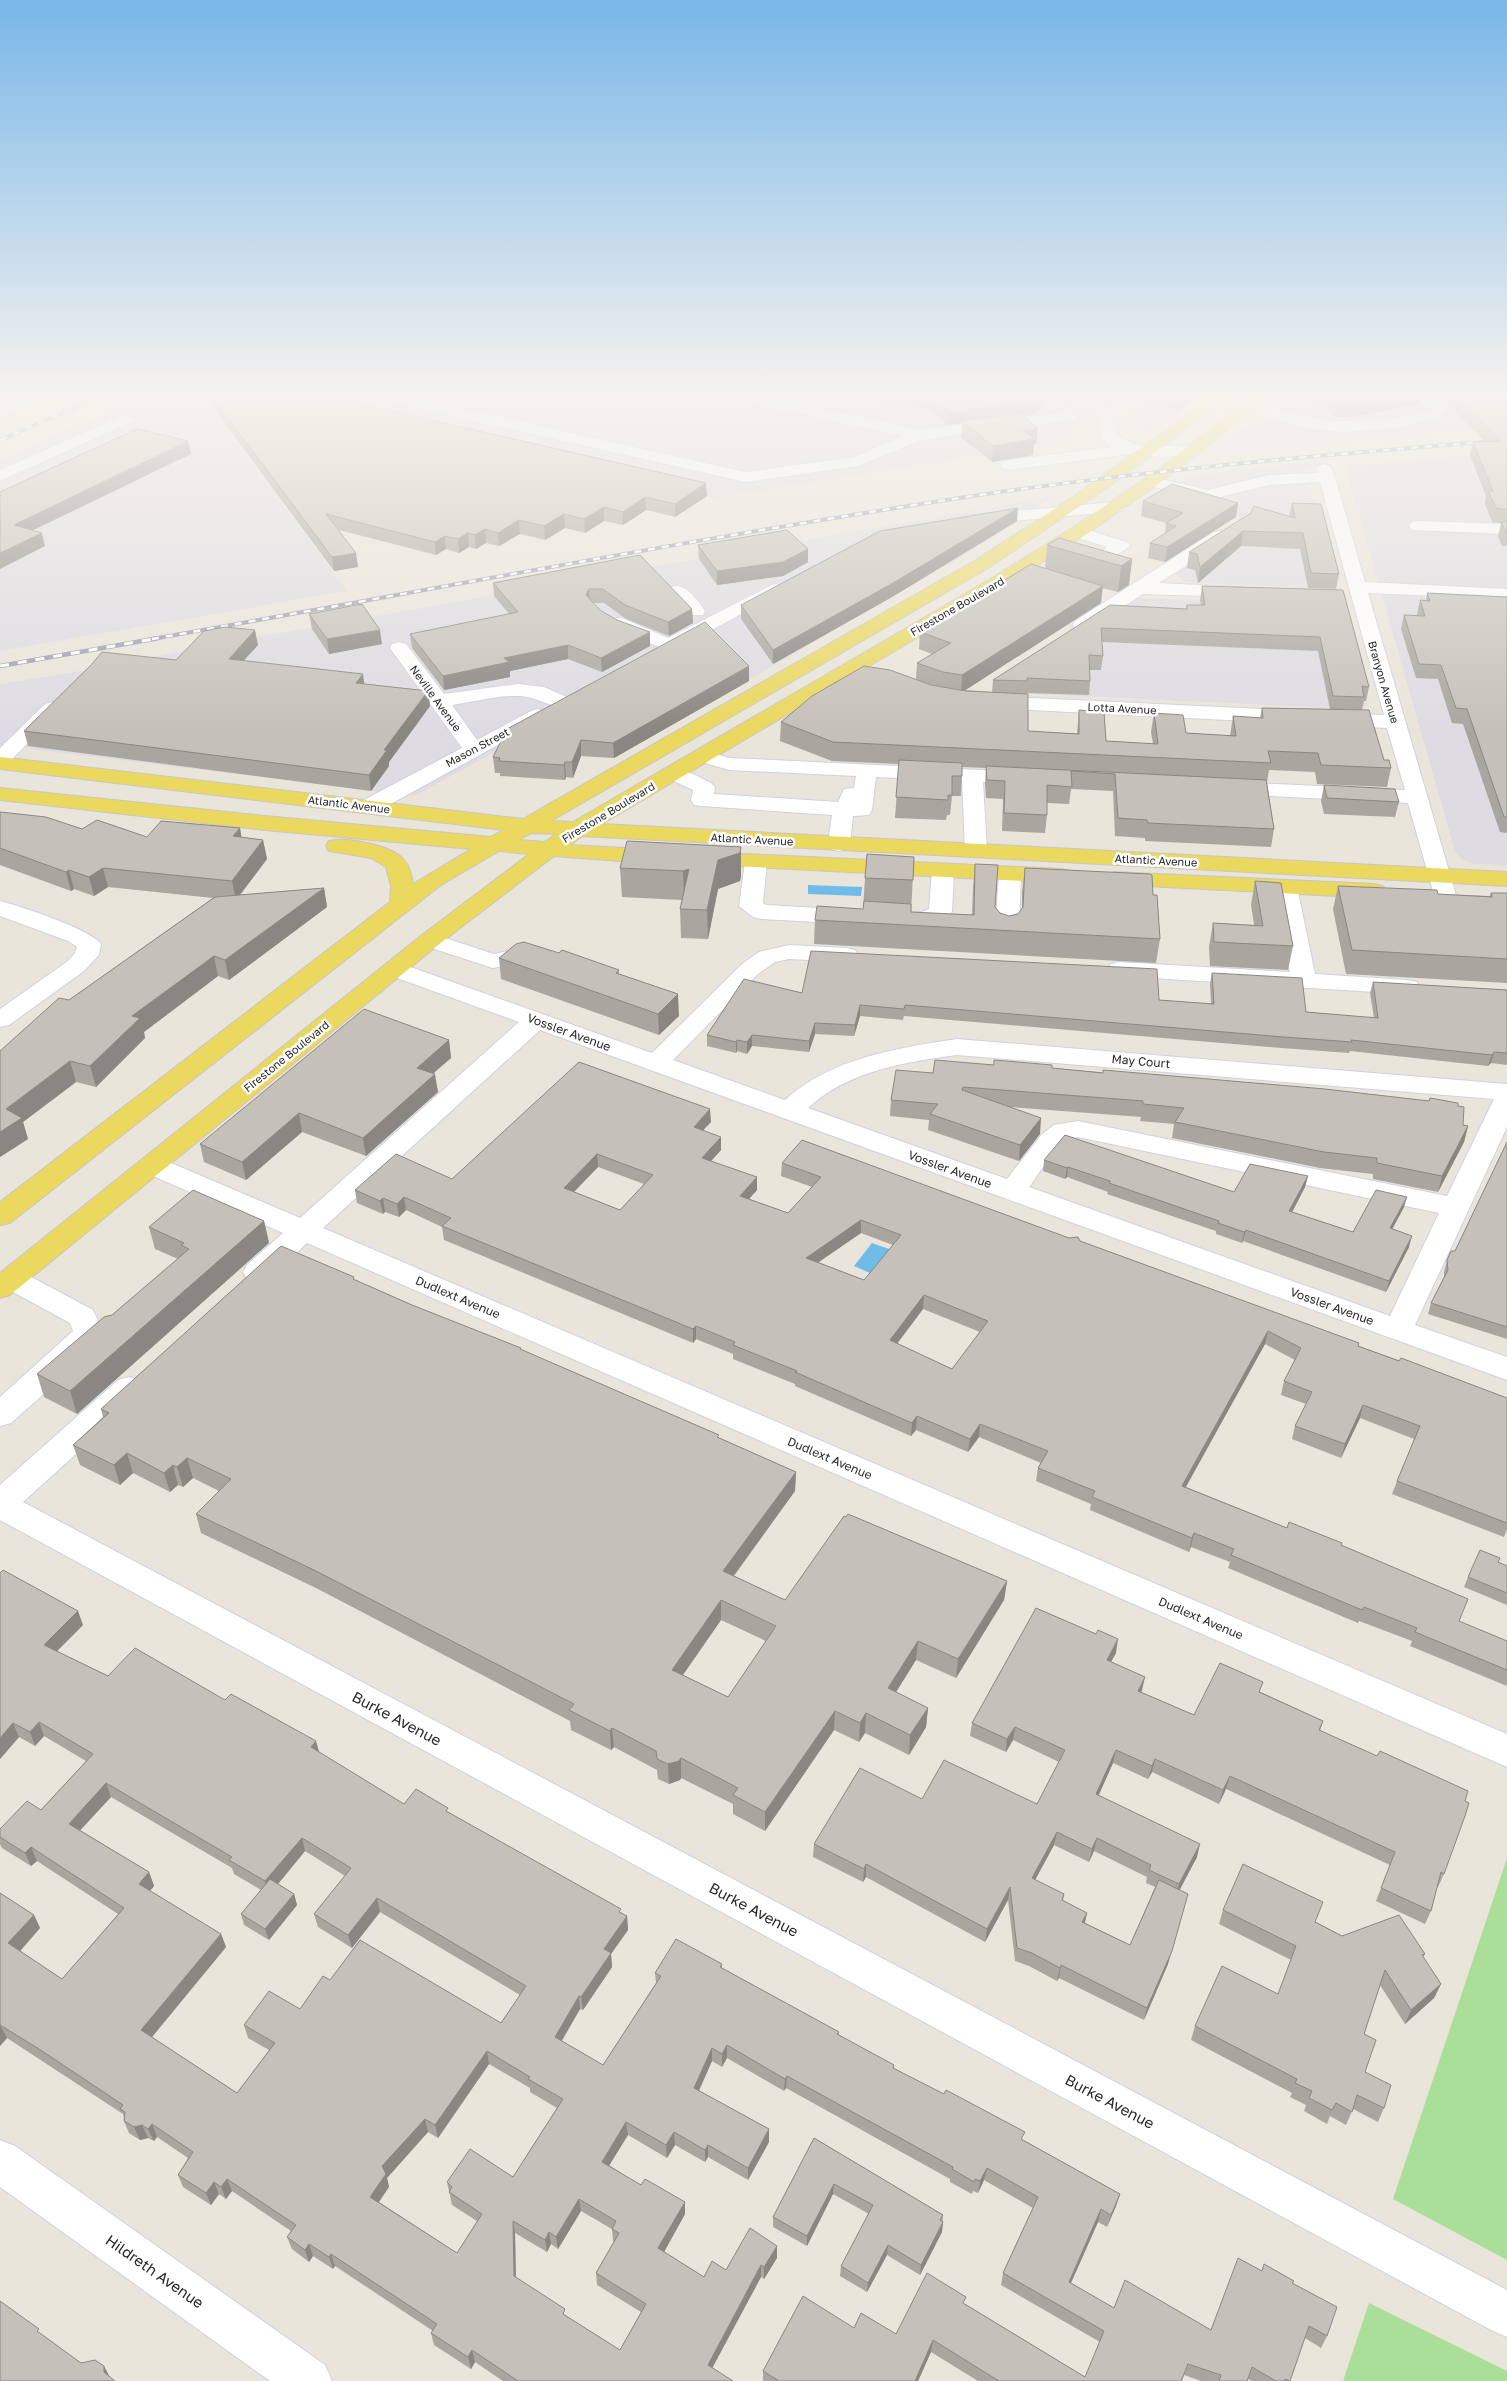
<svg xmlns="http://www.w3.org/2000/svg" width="1507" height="2381" viewBox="0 0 1507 2381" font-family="'Golos Text',sans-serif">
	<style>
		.industrial { fill: #dedbe2 }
		.green { fill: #a9df98 }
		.water { fill: #70bce9 }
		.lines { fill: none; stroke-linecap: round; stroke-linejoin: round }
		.minor-casing { stroke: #cfd1e1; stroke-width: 2 }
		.major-casing { stroke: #c7c7c7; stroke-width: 2 }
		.minor { fill: #fff; fill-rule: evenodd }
		.major { fill: #ead85f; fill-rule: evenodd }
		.rail-far1-casing { stroke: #9d9eb2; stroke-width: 4 }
		.rail-casing { stroke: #9d9eb2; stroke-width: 4.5 }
		.rail-far1 { stroke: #fff; stroke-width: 2.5; stroke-dasharray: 7; stroke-linecap: butt }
		.rail { stroke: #fff; stroke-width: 3; stroke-dasharray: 9; stroke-linecap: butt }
		.wall { fill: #a9a6a0; fill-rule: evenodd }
		.shaded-wall { fill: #8a8782 }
		.building { fill: #c5c1ba; stroke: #8a8782; fill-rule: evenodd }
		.labels { text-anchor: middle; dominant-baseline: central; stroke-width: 5; stroke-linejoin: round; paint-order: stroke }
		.far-street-label { font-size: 11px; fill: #282828; stroke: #fff }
		.street-label { font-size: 12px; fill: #282828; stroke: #fff }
		.near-street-label { font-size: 15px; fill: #282828; stroke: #fff }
	</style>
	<rect width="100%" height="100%" fill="#eae5da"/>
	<path class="industrial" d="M 138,398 L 204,398 L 347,591 L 0,651 L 0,460 Z
		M 283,398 L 1098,398 L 1090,422 L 1074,427 L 1067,444 L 976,456 L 713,498 Z
		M 1134,398 L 1199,398 L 1152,432 L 1129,427 Z
		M 1282,398 L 1507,398 L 1507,430 L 1324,443 L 1320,446 L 1224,454 L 1210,454 Z
		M 1507,453 L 1507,865 L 1474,864 L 1462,859 L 1455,851 L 1345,466 Z
		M 1327,460 L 1332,466 L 1304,469 L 1336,579 L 1312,588 L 1185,582 L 1174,573 L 1246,524 L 1235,521 L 1240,517 L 1184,502 L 1168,494 L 1188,476 Z
		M 1053,496 L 1001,533 L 923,579 L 614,758 L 493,753 L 414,796 L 0,745 L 0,684 L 105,667 L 207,646 Z
		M 1136,598 L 1330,605 L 1353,653 L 1367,705 L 1354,709 L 1016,693 L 1067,643 Z"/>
	<path class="green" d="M 1507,1858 L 1507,2260 L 1393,2199 Z
		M 1369,2303 L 1507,2371 L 1507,2381 L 1343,2381 Z"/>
	<path class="water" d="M 808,885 L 862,887 L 861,896 L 808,894 Z
		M 872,1243 L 892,1250 L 870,1273 L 854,1266 Z"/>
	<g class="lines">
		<g class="minor-casing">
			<path id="minor" d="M 25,398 L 45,398 L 42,401 L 0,418 L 0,408 Z
				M 387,398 L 413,398 L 746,472 L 854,457 L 903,436 L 751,403 L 746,401 L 744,398 L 770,398 L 919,430 L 1063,413 L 1069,398 L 1084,398 L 1074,420 L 921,440 L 858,466 L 746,482 L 395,403 Z
				M 1109,398 L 1124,398 L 1114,428 L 1118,437 L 1140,446 L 1192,446 L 1198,448 L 1200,451 L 1198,454 L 1160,457 L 1129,454 L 1009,470 L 1003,468 L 1001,465 L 1003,462 L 1009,460 L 1111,447 L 1103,440 L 1098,428 Z
				M 1417,398 L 1433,398 L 1446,411 L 1435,418 L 1418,423 L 1388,429 L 1343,432 L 1313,429 L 1242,411 L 1239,408 L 1247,403 L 1333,422 L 1388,419 L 1416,415 L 1429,410 Z
				M 126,414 L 134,419 L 131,422 L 0,481 L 0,470 Z
				M 1324,464 L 1330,466 L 1335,477 L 1365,582 L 1507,589 L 1507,599 L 1368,593 L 1456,895 L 1453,900 L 1445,902 L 1437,900 L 1434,895 L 1408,803 L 1231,794 L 1224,792 L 1220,788 L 1224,784 L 1231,782 L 1405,790 L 1387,728 L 992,708 L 985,706 L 982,702 L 985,698 L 992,696 L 1384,715 L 1320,482 L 1269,485 L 1208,500 L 1146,485 L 1144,482 L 1146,479 L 1152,477 L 1208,490 L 1269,475 L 1317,473 L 1316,469 L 1318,466 Z
				M 1116,502 L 1122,503 L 1124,507 L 1122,511 L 980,524 L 974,523 L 972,519 L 974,515 L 980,514 Z
				M 1418,521 L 1507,524 L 1507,534 L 1412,530 L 1409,526 L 1412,522 Z
				M 1078,527 L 1127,542 L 1130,546 L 1099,567 L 1087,567 L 1084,563 L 1107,547 L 1072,536 L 1069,532 L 1072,528 Z
				M 1220,531 L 1226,532 L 1229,536 L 1226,540 L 1159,583 L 1239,587 L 1245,588 L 1248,592 L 1245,596 L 1239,597 L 1143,594 L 1089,629 L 1075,629 L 1073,625 L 1075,621 L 1214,532 Z
				M 774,584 L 780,585 L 783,589 L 780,593 L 682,646 L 669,651 L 608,626 L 606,622 L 608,618 L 622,618 L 668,638 Z
				M 678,586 C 689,588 699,602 705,611 L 703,615 L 689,615 L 669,591 L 672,587 Z
				M 399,642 L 406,644 L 444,694 L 518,684 L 544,687 L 569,698 L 572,702 L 569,706 C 553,710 538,697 521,696 C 499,695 474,702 452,705 L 477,740 L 531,711 L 538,709 L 545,711 L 548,715 L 545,719 L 376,812 L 368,813 L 360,812 L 357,807 L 360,802 L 462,748 L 390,648 L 392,644 Z
				M 52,702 L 59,704 L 62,708 L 59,712 L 7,764 L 0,766 L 0,748 L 45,704 Z
				M 702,750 L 730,758 L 1023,772 L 1030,774 L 1034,778 L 1030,782 L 1023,784 L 983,782 L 987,850 L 984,855 L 976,857 L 968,855 L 965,850 L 962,781 L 876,777 L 872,810 L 869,815 L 853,816 L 850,844 L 847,849 L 839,851 L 831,849 L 828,844 L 832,815 L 702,806 L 694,805 L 691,800 L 693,790 L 665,777 L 662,773 L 665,769 C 680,765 697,776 711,783 L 715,787 L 714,794 L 838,802 L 844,789 L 854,788 L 856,776 L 729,770 L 695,760 L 692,756 L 695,752 Z
				M 756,855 L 764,857 L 767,862 L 763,903 L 766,905 L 854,910 L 862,912 L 866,917 L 862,922 L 854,924 L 761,919 L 753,917 L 739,906 L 745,862 L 748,857 Z
				M 943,864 L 951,866 L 954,871 L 952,912 C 940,928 911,928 894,924 L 890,919 L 894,914 L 922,912 L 929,909 L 932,871 L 935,866 Z
				M 1010,867 L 1018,869 L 1021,874 L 1019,931 L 1015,936 L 1007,938 L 999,936 L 995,931 L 999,874 L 1002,869 Z
				M 1286,880 L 1294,882 L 1297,887 L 1315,974 L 1408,980 L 1417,982 L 1420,987 L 1417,992 L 1408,994 L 1119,976 L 1111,974 L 1107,969 L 1111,964 L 1119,962 L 1290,972 L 1275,887 L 1278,882 Z
				M 0,901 C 20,906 90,929 101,944 L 99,955 L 84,971 L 9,1025 L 0,1027 L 0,1009 L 68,961 L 75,953 L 77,947 L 68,941 L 0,916 Z
				M 430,933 L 494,954 L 527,947 L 542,951 L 546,956 L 542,961 L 534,963 L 526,961 L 493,968 L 422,945 L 418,940 L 422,935 Z
				M 789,945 L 847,948 L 855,950 L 859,955 L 855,960 L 847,962 L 789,959 L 775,962 L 758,974 L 673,1060 L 785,1100 C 831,1058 897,1048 957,1039 L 1507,1084 L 1507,1127 L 1415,1325 L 1507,1357 L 1507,1380 L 540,1030 L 323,1228 L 1507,1734 L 1507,1767 L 307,1243 C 290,1258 271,1286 247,1279 L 243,1272 L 247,1265 L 283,1233 L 142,1171 L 138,1165 L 142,1159 L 152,1156 L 162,1159 L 300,1218 L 519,1022 L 386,974 L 382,969 L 386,964 L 394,962 L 402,964 L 652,1053 L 742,964 L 759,952 ZM 957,1055 L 1494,1099 L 1447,1196 L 1078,1121 L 1054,1125 L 1042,1134 L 1007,1179 L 808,1108 C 847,1071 906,1062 957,1055 ZM 1078,1137 L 1439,1213 L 1390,1316 L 1029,1187 C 1042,1171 1056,1140 1078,1137 Z
				M 12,1269 L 22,1272 L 93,1310 L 103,1332 L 91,1352 L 11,1423 L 0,1426 L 0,1397 L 73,1331 L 70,1323 L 2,1286 L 0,1275 L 2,1272 Z
				M 129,1377 L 140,1380 L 144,1388 L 140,1396 L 23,1502 L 1507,2290 L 1507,2337 L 1491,2330 L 0,1520 L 0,1485 L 118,1380 Z
				M 0,2140 L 15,2146 L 325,2365 L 332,2381 L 270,2381 L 0,2187 Z"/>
		</g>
		<g class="major-casing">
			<path id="major" d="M 1211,398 L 1228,398 L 1108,487 L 988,568 L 551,821 L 573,822 L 989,580 L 1072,528 L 1159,469 L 1251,398 L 1267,398 L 1171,475 L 1084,536 L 1001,588 L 602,824 L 1507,872 L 1507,886 L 582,836 L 570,845 L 660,850 L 668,852 L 671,857 L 668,862 L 660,864 L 554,856 L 438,945 L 10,1295 L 0,1298 L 0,1273 L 422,935 L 529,854 L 499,851 L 441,885 L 10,1223 L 0,1225 L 0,1202 L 390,902 L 391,886 L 386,867 L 371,858 L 329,851 L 326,846 L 329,841 C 347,837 391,845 403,859 C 410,866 412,875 413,884 L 471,849 L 265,830 L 0,800 L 0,788 L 265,816 L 491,837 L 504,830 L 0,769 L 0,757 L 523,819 L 976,560 L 1067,501 ZM 531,833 L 556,834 L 545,842 L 519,840 Z
				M 703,852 L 1062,869 L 1070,871 L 1073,876 L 1070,881 L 1062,883 L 695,864 L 692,859 L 695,854 Z
				M 1115,872 L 1375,884 L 1383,886 L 1386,891 L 1383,896 L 1375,898 L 1107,884 L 1104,879 L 1107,874 Z"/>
		</g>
		<use href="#minor" class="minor"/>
		<use href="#major" class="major"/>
		<g class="rail-far1-casing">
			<path id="rail-far1" d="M 0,440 L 98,398
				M 152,639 C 430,590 707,536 986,494 C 1159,469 1333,454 1507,440"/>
		</g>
		<g class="rail-casing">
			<path id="rail" d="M 0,666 L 159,638"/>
		</g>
		<use href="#rail-far1" class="rail-far1"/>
		<use href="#rail" class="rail"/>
	</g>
	<path class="wall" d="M 206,398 L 334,398 L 707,496 L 675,517 L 646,510 L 623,525 L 604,521 L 585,533 L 565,528 L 545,540 L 520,534 L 499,546 L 486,543 L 476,549 L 469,547 L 459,553 L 446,549 L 436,555 L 339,530 L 358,567 L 334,571 Z
		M 866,398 L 1053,398 L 1045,403 L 1035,414 L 1024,416 L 1024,417 L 1038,428 L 1036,444 L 1034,444 L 1033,455 L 992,462 L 961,437 L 962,423 L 947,425 L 932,411 Z
		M 1144,398 L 1196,398 L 1178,410 L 1143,402 Z
		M 1313,398 L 1422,398 L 1420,404 L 1357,416 L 1336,417 Z
		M 1435,398 L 1507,398 L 1507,546 L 1502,546 L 1498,536 L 1501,523 L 1492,522 L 1485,504 L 1486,496 L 1470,455 L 1473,442 L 1485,442 L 1444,400 L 1439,401 Z
		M 1143,501 L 1238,503 L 1236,517 L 1165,562 L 1148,558 L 1150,543 L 1165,533 L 1166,523 L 1141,516 Z
		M 1292,503 L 1339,574 L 1336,589 L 1308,588 L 1300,549 L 1241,546 L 1198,583 L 1195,570 L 1187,568 L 1189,552 L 1251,513 L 1289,516 Z
		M 1017,521 L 892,597 L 773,664 L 741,619 L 741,605 Z
		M 698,545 L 808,562 L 783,576 L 717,585 L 699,559 Z
		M 1047,545 L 1132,559 L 1129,585 L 1118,592 L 1102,588 L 1101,603 L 965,690 L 992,692 L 993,680 L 1110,605 L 1186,609 L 1187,605 L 1201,605 L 1200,600 L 1202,586 L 1343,590 L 1369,687 L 1366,701 L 1364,701 L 1362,710 L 1384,760 L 1391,768 L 1387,787 L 1317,784 L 1315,772 L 1269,770 L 1267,782 L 1274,829 L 1271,847 L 1145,841 L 1145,838 L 1115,836 L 1113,791 L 1071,789 L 1069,804 L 1047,803 L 1047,815 L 1045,833 L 1002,831 L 1003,799 L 986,798 L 985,784 L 986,768 L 962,767 L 962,776 L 961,796 L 952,796 L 950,815 L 947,815 L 946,820 L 895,818 L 899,764 L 832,761 L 780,741 L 781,722 L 916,679 L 917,663 L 932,654 L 919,649 L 920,632 L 1045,568 ZM 1102,642 L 1318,651 L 1330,709 L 1262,708 L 1260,718 L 1233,716 L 1230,736 L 1186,733 L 1154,713 L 1151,732 L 1153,744 L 1106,741 L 1079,710 L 1077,734 L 1028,731 L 1026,693 L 1089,695 L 1090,681 L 1090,670 L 1101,670 L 1103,656 Z
		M 640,555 L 692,609 L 693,623 L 669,636 L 626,619 L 604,603 L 593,603 L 600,610 L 650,646 L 602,672 L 568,659 L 510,671 L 510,677 L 444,690 L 412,648 L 410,634 L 509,614 L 494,596 L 493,583 Z
		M 1427,593 L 1507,597 L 1507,833 L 1500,832 L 1463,724 L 1452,723 L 1438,679 L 1416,678 L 1401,629 L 1404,615 L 1417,615 L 1420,600 L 1426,600 Z
		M 309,614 L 382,644 L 329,654 L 312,629 Z
		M 258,645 L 243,661 L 365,684 L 428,691 L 430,706 L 389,762 L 389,766 L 371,791 L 28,746 L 24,731 Z
		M 749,681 L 614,758 L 581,756 L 573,778 L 566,777 L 565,780 L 500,776 L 500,773 L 495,773 L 493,757 Z
		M 1324,785 L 1399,802 L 1395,817 L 1324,814 L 1321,801 Z
		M 0,812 L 82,829 L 147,837 L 240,828 L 241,837 L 263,840 L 267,859 L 240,895 L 324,888 L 327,907 L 229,980 L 218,976 L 144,1032 L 145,1038 L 96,1087 L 76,1082 L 23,1122 L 28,1139 L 0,1157 L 69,1000 L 213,898 L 108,887 L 94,896 L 74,889 L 71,891 L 0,865 Z
		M 741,847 L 741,876 L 740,881 L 718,889 L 708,939 L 681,938 L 680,909 L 682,900 L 622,897 L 620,868 Z
		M 914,857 L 911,912 L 972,915 L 973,888 L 975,864 L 995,907 L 1000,913 L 1009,916 L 1018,914 L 1022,909 L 1022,892 L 1025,868 L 1153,895 L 1160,939 L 1156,963 L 814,944 L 815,920 L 863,909 L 865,878 Z
		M 1255,881 L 1293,946 L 1288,970 L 1210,966 L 1209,947 L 1213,923 L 1254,925 L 1251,905 Z
		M 1338,886 L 1438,894 L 1490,896 L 1491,893 L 1507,893 L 1507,983 L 1346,974 L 1333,909 Z
		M 559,953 L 619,970 L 619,974 L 679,1016 L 659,1035 L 501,979 L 499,958 Z
		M 1212,973 L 1306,1012 L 1374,1018 L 1370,993 L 1373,982 L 1507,990 L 1507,1065 L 1491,1063 L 1488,1066 L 1350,1051 L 1349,1053 L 1282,1048 L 904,1016 L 903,1020 L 860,1016 L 854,1036 L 815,1034 L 809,1052 L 752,1046 L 747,1054 L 737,1051 L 736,1053 L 707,1046 L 707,1035 L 802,993 L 1159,1000 L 1211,1004 L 1210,983 Z
		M 449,1040 L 451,1058 L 433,1074 L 438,1092 L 366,1156 L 302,1132 L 246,1180 L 204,1162 L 200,1144 Z
		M 994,1065 L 1052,1068 L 1429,1101 L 1430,1098 L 1458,1106 L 1463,1125 L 1468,1126 L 1464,1142 L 1438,1192 L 1373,1179 L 1373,1174 L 1320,1168 L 1172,1138 L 1174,1124 L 1140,1121 L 1141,1117 L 1010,1107 L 1040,1134 L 1019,1161 L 928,1130 L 929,1120 L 890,1116 L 891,1100 L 933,1073 Z
		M 711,1122 L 703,1130 L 721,1150 L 711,1161 L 757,1190 L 749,1199 L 788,1213 L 812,1187 L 781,1176 L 782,1163 L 1080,1241 L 1358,1346 L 1507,1398 L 1507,1529 L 1504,1537 L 1392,1494 L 1397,1481 L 1414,1439 L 1360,1418 L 1341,1458 L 1292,1439 L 1295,1426 L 1306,1404 L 1281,1395 L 1284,1381 L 1295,1360 L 1265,1344 L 1186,1487 L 1287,1528 L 1342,1545 L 1459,1622 L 1507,1641 L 1507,1686 L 1410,1646 L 1412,1641 L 1359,1621 L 1358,1623 L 1228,1568 L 1230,1562 L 1191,1547 L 1189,1552 L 1090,1510 L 1091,1504 L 1036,1481 L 1038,1468 L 1041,1463 L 979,1437 L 968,1452 L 916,1430 L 911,1436 L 795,1386 L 795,1384 L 733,1359 L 733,1354 L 696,1339 L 693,1343 L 444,1240 L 442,1227 L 406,1210 L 399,1217 L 385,1212 L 383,1214 L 357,1203 L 355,1190 L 452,1179 ZM 598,1167 L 644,1184 L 620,1210 L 574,1192 ZM 861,1233 L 893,1245 L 864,1280 L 818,1262 ZM 923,1309 L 980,1332 L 952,1369 L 897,1344 Z
		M 1507,1142 L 1507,1339 L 1428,1314 L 1431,1303 L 1444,1277 L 1444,1272 L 1447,1260 L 1455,1251 Z
		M 1044,1160 L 1234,1192 L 1308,1176 L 1305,1187 L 1292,1212 L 1353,1232 L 1404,1207 L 1392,1229 L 1409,1247 L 1386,1292 L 1243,1241 L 1242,1243 L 1216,1234 L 1216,1231 L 1107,1194 L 1108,1192 L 1067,1177 L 1065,1179 L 1043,1171 Z
		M 264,1221 L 269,1243 L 77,1414 L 44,1397 L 37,1374 L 112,1315 L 178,1259 L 155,1249 L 149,1227 Z
		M 355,1280 L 412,1305 L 521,1350 L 796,1472 L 795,1491 L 734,1576 L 785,1600 L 1007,1581 L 1004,1600 L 956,1678 L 916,1660 L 896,1692 L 928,1708 L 926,1727 L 909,1755 L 865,1733 L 859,1742 L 834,1730 L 765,1831 L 733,1814 L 733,1804 L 681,1778 L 680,1780 L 669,1784 L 658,1779 L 657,1770 L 614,1747 L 611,1750 L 571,1730 L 570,1721 L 318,1589 L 201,1533 L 196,1514 L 219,1491 L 193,1478 L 183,1487 L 178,1485 L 170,1492 L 133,1473 L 120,1485 L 80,1465 L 73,1445 L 103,1417 L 101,1409 ZM 721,1620 L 766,1641 L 728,1697 L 683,1675 Z
		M 1498,1562 L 1507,1566 L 1507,1605 L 1464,1587 L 1468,1577 Z
		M 0,1573 L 83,1625 L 57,1651 L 108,1676 L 225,1700 L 319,1752 L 404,1804 L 449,1813 L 627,1916 L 628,1930 L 611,1954 L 612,1967 L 583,2010 L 580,2009 L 562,2041 L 603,2065 L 656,1983 L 655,1973 L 722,1964 L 722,1968 L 839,2032 L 839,2035 L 894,2068 L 1120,2194 L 1116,2206 L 1107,2227 L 1098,2222 L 1071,2283 L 1114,2308 L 1211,2330 L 1262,2271 L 1293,2283 L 1327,2336 L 1321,2348 L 1305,2338 L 1290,2381 L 1252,2381 L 1248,2379 L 1247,2381 L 1201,2381 L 1184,2375 L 1182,2381 L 978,2381 L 931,2352 L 918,2381 L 763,2381 L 763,2371 L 854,2328 L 896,2334 L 965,2304 L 1085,2377 L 1100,2342 L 1001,2285 L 1003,2273 L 1033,2208 L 984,2180 L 978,2193 L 973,2191 L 972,2194 L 950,2182 L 950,2179 L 786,2088 L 784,2091 L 727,2058 L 722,2067 L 712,2061 L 699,2091 L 769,2129 L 769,2142 L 748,2180 L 708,2157 L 705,2162 L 675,2145 L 667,2158 L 628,2135 L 609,2165 L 685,2214 L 664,2252 L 704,2277 L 726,2270 L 777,2258 L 764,2279 L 761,2277 L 712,2368 L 733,2381 L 503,2381 L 475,2362 L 471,2369 L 434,2345 L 431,2333 L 433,2331 L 335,2266 L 333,2269 L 313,2256 L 309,2262 L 292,2249 L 287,2237 L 291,2231 L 232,2191 L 226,2199 L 219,2194 L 211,2205 L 183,2187 L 178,2175 L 188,2158 L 157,2137 L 154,2141 L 148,2138 L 140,2140 L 129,2133 L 124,2121 L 124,2117 L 123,2114 L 7,2038 L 0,2046 L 0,1893 L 34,1915 L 40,1928 L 20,1951 L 62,1979 L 118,1914 L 37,1861 L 31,1866 L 2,1848 L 0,1844 L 0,1829 L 41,1810 L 86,1761 L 44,1736 L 35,1746 L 19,1737 L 0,1759 ZM 111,1797 L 232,1868 L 234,1874 L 261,1890 L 241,1914 L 244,1925 L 269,1940 L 297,1905 L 294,1894 L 278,1884 L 305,1851 L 345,1876 L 314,1914 L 318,1927 L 352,1948 L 380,1912 L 520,1995 L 501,2023 L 330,1980 L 300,2009 L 244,2025 L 248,2038 L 269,2050 L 237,2093 L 152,2037 L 226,1947 L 221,1934 L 150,1891 L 154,1886 L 149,1872 L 80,1830 ZM 489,2064 L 530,2088 L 530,2092 L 557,2108 L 513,2177 L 447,2182 L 452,2205 L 477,2221 L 457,2253 L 379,2202 L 389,2187 L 387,2178 L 428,2132 L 438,2138 ZM 581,2211 L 612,2229 L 613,2241 L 614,2242 L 596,2273 L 597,2285 L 641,2312 L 620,2350 L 566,2316 L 516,2277 L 515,2233 L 547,2252 L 551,2244 L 558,2249 Z
		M 1116,1653 L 1111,1662 L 1142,1690 L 1141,1692 L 1194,1715 L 1261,1692 L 1323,1721 L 1320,1731 L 1444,1874 L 1438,1887 L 1437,1886 L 1431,1911 L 1425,1924 L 1376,1901 L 1390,1865 L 1226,1789 L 1219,1804 L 1152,1772 L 1148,1779 L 1113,1763 L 1098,1796 L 1197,1857 L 1179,1890 L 1168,1964 L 1144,2020 L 1059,1978 L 1057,1981 L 1029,1966 L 1015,1961 L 1008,1900 L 985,1942 L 866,1877 L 863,1882 L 813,1857 L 814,1844 L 922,1799 L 1037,1804 L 1059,1762 L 1013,1740 L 1006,1752 L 970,1736 L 972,1723 ZM 1054,1845 L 1089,1862 L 1094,1851 L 1147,1877 L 1146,1883 L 1155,1887 L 1130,1945 L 1085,1923 L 1087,1913 L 1063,1901 L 1064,1894 L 1035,1880 Z
		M 1223,1910 L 1316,1922 L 1342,1936 L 1425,1954 L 1423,1957 L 1441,1984 L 1434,1998 L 1405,2024 L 1380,1985 L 1364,2034 L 1365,2072 L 1384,2108 L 1378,2122 L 1353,2109 L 1346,2125 L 1330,2116 L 1327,2124 L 1304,2111 L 1306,2105 L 1290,2097 L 1292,2093 L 1191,2040 L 1195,2026 L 1278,1994 L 1291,1960 L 1219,1924 Z
		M 814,2138 L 943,2215 L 942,2232 L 920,2275 L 887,2255 L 867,2292 L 840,2276 L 841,2266 L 869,2214 L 833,2194 L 807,2246 L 773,2227 L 773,2217 Z"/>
	<path class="shaded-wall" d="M 1040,398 L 1053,398 L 1045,403 L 1035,414 L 1024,416 L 1023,429 L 962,421 L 962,423 L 947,425 L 948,412 Z
		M 1180,398 L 1196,398 L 1178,410 Z
		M 1391,398 L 1422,398 L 1420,404 L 1357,416 L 1336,417 L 1338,405 Z
		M 1440,398 L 1445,398 L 1444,400 L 1439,401 Z
		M 1038,428 L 1036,444 L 1034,444 L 1033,455 L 992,462 L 993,446 L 1023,430 Z
		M 188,441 L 191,454 L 17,538 L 14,525 Z
		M 706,483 L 707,496 L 675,517 L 675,504 Z
		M 645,497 L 646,510 L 623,525 L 623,512 Z
		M 1238,503 L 1236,517 L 1165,562 L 1167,547 Z
		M 604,507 L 604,521 L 585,533 L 584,519 Z
		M 1018,508 L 1017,521 L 892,597 L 773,664 L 773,650 Z
		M 564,514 L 565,528 L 545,540 L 544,526 Z
		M 519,520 L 520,534 L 499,546 L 498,533 Z
		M 485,529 L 486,543 L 476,549 L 475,535 Z
		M 1243,531 L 1241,546 L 1198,583 L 1200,567 Z
		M 42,533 L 45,546 L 0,569 L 0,553 Z
		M 468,533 L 469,547 L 459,553 L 458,539 Z
		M 445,536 L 446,549 L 436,555 L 435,542 Z
		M 808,549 L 808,562 L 783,576 L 717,585 L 717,571 Z
		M 356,553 L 358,567 L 334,571 L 332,557 Z
		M 1132,559 L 1129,585 L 1118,592 L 1121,566 Z
		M 1103,586 L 1101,603 L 961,693 L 962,675 Z
		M 589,589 L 590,603 L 586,595 Z
		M 692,609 L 693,623 L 669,636 L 668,622 Z
		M 255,630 L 258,645 L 231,674 L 229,659 Z
		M 380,630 L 382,644 L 329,654 L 327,639 Z
		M 650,632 L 650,646 L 602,672 L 601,658 Z
		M 568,645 L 568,659 L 510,671 L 510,677 L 444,690 L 443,676 L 504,658 Z
		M 749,666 L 749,681 L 614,758 L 613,743 Z
		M 363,674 L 365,689 L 356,683 Z
		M 428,691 L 430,706 L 389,762 L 389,766 L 371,791 L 369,775 L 384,750 Z
		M 581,740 L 581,756 L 573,778 L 572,762 Z
		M 565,762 L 566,777 L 565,780 L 564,765 Z
		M 240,828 L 243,847 L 233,836 Z
		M 263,840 L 267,859 L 236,900 L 232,881 Z
		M 741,847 L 741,876 L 740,881 L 718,889 L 708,939 L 707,910 L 718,860 Z
		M 103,868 L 108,887 L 94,896 L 89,877 Z
		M 689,869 L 684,900 L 683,871 Z
		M 69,870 L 74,889 L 71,891 L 66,872 Z
		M 324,888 L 327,907 L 229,980 L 225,960 Z
		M 214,956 L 218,976 L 144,1032 L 145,1038 L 96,1087 L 90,1066 L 132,1016 Z
		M 678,994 L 679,1016 L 659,1035 L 658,1014 Z
		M 860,1005 L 860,1016 L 854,1036 L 855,1025 Z
		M 815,1023 L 815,1034 L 809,1052 L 809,1041 Z
		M 752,1035 L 752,1046 L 747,1054 L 747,1042 Z
		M 449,1040 L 451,1058 L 419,1085 L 417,1068 Z
		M 737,1040 L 737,1051 L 736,1053 L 736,1042 Z
		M 1494,1052 L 1491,1063 L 1488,1066 L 1492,1055 Z
		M 70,1061 L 76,1082 L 23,1122 L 28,1139 L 0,1157 L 0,1132 L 6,1109 Z
		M 435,1074 L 438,1092 L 366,1156 L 363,1138 Z
		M 710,1109 L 711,1122 L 694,1140 L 694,1127 Z
		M 299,1113 L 302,1132 L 246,1180 L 242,1162 Z
		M 1041,1118 L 1040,1134 L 1019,1161 L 1020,1145 Z
		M 1468,1126 L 1464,1142 L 1438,1192 L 1442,1176 Z
		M 721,1137 L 721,1150 L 702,1171 L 702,1158 Z
		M 597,1154 L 598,1167 L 565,1201 L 564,1188 Z
		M 1068,1167 L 1067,1177 L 1065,1179 L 1067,1168 Z
		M 1308,1176 L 1305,1187 L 1287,1222 L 1289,1211 Z
		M 757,1177 L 757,1190 L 740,1209 L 740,1196 Z
		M 404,1197 L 406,1210 L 399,1217 L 397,1204 Z
		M 1407,1197 L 1404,1207 L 1387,1239 L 1390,1228 Z
		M 383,1198 L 385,1212 L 383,1214 L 380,1201 Z
		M 861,1220 L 861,1233 L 806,1271 L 806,1258 Z
		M 264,1221 L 269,1243 L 77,1414 L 70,1391 Z
		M 1246,1230 L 1243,1241 L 1242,1243 L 1244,1232 Z
		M 1412,1236 L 1409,1247 L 1386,1292 L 1389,1281 Z
		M 924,1295 L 923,1309 L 889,1354 L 890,1340 Z
		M 696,1326 L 696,1339 L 693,1343 L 693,1329 Z
		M 1268,1331 L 1265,1344 L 1179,1499 L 1182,1486 Z
		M 1363,1405 L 1360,1418 L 1341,1458 L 1345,1444 Z
		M 917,1416 L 916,1430 L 911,1436 L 912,1423 Z
		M 980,1424 L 979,1437 L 968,1452 L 970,1439 Z
		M 127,1453 L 133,1473 L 120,1485 L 114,1465 Z
		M 187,1458 L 193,1478 L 183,1487 L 177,1467 Z
		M 173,1465 L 178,1485 L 170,1492 L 164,1473 Z
		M 796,1472 L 795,1491 L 723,1590 L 723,1571 Z
		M 1194,1533 L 1191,1547 L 1189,1552 L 1192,1538 Z
		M 1007,1581 L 1004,1600 L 956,1678 L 958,1659 Z
		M 721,1600 L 721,1620 L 673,1689 L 672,1670 Z
		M 78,1611 L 83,1625 L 49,1659 L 44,1645 Z
		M 1118,1639 L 1116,1653 L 1104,1674 L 1107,1660 Z
		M 918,1641 L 916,1660 L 886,1708 L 888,1688 Z
		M 1145,1677 L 1142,1690 L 1136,1704 L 1138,1691 Z
		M 928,1708 L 926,1727 L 909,1755 L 910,1735 Z
		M 835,1711 L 834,1730 L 765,1831 L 765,1812 Z
		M 866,1713 L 865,1733 L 859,1742 L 860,1723 Z
		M 39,1722 L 44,1736 L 35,1746 L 30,1732 Z
		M 13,1723 L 19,1737 L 0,1759 L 0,1738 Z
		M 1015,1727 L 1013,1740 L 1006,1752 L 1007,1739 Z
		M 612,1728 L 614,1747 L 611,1750 L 610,1731 Z
		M 316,1741 L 320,1755 L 311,1747 Z
		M 1116,1750 L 1113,1763 L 1093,1808 L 1096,1794 Z
		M 681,1758 L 681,1778 L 680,1780 L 669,1784 L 668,1764 Z
		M 1155,1759 L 1152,1772 L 1148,1779 L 1152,1766 Z
		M 1230,1776 L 1226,1789 L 1219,1804 L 1223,1790 Z
		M 106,1783 L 111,1797 L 74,1837 L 69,1824 Z
		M 1057,1832 L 1054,1845 L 1029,1891 L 1032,1878 Z
		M 302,1838 L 305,1851 L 269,1895 L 265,1881 Z
		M 1097,1838 L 1094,1851 L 1089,1862 L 1092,1849 Z
		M 1200,1844 L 1197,1857 L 1176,1897 L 1179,1884 Z
		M 31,1847 L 37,1861 L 31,1866 L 25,1853 Z
		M 866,1864 L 866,1877 L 863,1882 L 864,1869 Z
		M 149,1872 L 154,1886 L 144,1898 L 139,1884 Z
		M 1010,1887 L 1008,1900 L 985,1942 L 987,1929 Z
		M 294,1894 L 297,1905 L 269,1940 L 265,1929 Z
		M 1188,1894 L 1168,1964 L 1144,2020 L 1147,2008 Z
		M 377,1898 L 380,1912 L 352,1948 L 348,1935 Z
		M 1087,1913 L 1084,1925 L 1082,1922 Z
		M 34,1915 L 40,1928 L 15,1957 L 8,1943 Z
		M 627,1916 L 628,1930 L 611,1954 L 612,1967 L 583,2010 L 581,1997 L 604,1949 Z
		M 221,1934 L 226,1947 L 147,2043 L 141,2030 Z
		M 1061,1965 L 1059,1978 L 1057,1981 L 1060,1968 Z
		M 1441,1984 L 1434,1998 L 1405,2024 L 1411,2010 Z
		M 579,1996 L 580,2009 L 556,2050 L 555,2037 Z
		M 0,2025 L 7,2038 L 0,2046 Z
		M 727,2045 L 727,2058 L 722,2067 L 722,2054 Z
		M 712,2048 L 712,2061 L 694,2101 L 694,2088 Z
		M 487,2051 L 489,2064 L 438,2138 L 435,2125 Z
		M 787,2076 L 786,2088 L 784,2091 L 785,2079 Z
		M 425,2119 L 428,2132 L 387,2178 L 389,2187 L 374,2209 L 370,2197 L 382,2166 Z
		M 626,2122 L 628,2135 L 604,2174 L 602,2162 Z
		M 152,2124 L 157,2137 L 154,2141 L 148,2129 Z
		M 142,2125 L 148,2138 L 140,2140 L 134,2127 Z
		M 769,2129 L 769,2142 L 748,2180 L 748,2168 Z
		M 674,2132 L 675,2145 L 667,2158 L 666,2145 Z
		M 708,2145 L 708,2157 L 705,2162 L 705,2150 Z
		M 987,2168 L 984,2180 L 978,2193 L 980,2181 Z
		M 227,2179 L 232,2191 L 226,2199 L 221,2187 Z
		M 214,2182 L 219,2194 L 211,2205 L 206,2193 Z
		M 834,2184 L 833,2194 L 807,2246 L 807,2236 Z
		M 1120,2194 L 1116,2206 L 1107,2227 L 1111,2215 Z
		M 579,2199 L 581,2211 L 558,2249 L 556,2237 Z
		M 685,2202 L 685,2214 L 659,2261 L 658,2248 Z
		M 1101,2209 L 1098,2222 L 1066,2294 L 1069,2282 Z
		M 513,2221 L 515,2233 L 516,2288 L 514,2276 Z
		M 943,2222 L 942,2232 L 920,2275 L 921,2265 Z
		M 549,2232 L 551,2244 L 547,2252 L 545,2240 Z
		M 309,2244 L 313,2256 L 309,2262 L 305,2250 Z
		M 888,2245 L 887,2255 L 867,2292 L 868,2283 Z
		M 777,2246 L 777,2258 L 764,2279 L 764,2267 Z
		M 331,2254 L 335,2266 L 333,2269 L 329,2257 Z
		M 761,2265 L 761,2277 L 708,2376 L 708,2365 Z
		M 933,2340 L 931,2352 L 918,2381 L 915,2381 Z
		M 472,2350 L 475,2362 L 471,2369 L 468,2357 Z
		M 104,2366 L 112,2381 L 104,2372 Z"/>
	<path class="building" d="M 213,398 L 334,398 L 706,483 L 675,504 L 645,497 L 623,512 L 604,507 L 584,519 L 564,514 L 544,526 L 519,520 L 498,533 L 485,529 L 475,535 L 468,533 L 458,539 L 445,536 L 435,542 L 326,514 L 356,553 L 332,557 Z
		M 928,398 L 1040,398 L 1036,402 L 948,412 L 933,399 Z
		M 1329,398 L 1391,398 L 1360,403 L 1338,405 Z
		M 1456,398 L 1507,398 L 1507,510 L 1496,508 L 1488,491 L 1493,491 L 1473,442 L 1501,441 Z
		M 1024,413 L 1022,415 L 1038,428 L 1023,430 L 1034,439 L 993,446 L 962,421 Z
		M 137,429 L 188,441 L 14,525 L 42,533 L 0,553 L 0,492 Z
		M 1172,484 L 1238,503 L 1167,547 L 1150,543 L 1176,526 L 1166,523 L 1183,513 L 1143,501 Z
		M 1292,503 L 1321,504 L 1339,574 L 1311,573 L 1303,533 L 1243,531 L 1200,567 L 1197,554 L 1189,552 L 1251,513 L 1254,506 L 1295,518 Z
		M 1018,508 L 893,583 L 773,650 L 741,605 L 880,531 Z
		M 1501,522 L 1507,522 L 1507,532 L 1506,532 Z
		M 787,530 L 808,549 L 783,562 L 717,571 L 698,545 Z
		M 1059,538 L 1132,559 L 1121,566 L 1047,545 Z
		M 640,555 L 692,609 L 668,622 L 625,605 L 603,589 L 589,589 L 586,595 L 600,610 L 617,620 L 650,632 L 601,658 L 568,645 L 504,658 L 509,662 L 443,676 L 410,634 L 518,612 L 493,583 Z
		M 1031,564 L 1103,586 L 962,675 L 943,672 L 917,663 L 951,643 L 920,632 Z
		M 1202,586 L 1343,590 L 1369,687 L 1362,686 L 1364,697 L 1333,696 L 1320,637 L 1101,628 L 1103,656 L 1089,655 L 1090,681 L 1027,678 L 1027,681 L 993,680 L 1110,605 L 1187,609 L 1187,605 L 1205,605 Z
		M 1427,593 L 1507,597 L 1507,817 L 1504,817 L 1467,709 L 1456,708 L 1441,665 L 1419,664 L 1404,615 L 1425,616 L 1420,600 L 1430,601 Z
		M 362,604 L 380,630 L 327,639 L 309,614 Z
		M 705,622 L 749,666 L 613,743 L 581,740 L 572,762 L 565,762 L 564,765 L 499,761 L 500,758 L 493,757 L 507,729 Z
		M 225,627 L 255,630 L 229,659 L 363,674 L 356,683 L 428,691 L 384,750 L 387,750 L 369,775 L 24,731 L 91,665 L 102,652 L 176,660 L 204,631 Z
		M 864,666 L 890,670 L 931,685 L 966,691 L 1028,694 L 1028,731 L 1079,734 L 1079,710 L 1104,712 L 1106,741 L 1158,744 L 1154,713 L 1183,715 L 1186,733 L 1236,736 L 1233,716 L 1263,718 L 1262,708 L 1369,710 L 1384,760 L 1389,760 L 1391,768 L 1321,765 L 1318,753 L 1268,751 L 1271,763 L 833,742 L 781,722 L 812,696 Z
		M 899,760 L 962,763 L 962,776 L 952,776 L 952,795 L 948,795 L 948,800 L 896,797 Z
		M 986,766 L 1266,780 L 1274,829 L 1148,823 L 1147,820 L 1118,818 L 1115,774 L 1071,771 L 1072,787 L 1047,785 L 1047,815 L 1004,813 L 1005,781 L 987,780 Z
		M 1324,785 L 1395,789 L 1399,802 L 1327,798 Z
		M 0,812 L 46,817 L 82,829 L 97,820 L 147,837 L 161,821 L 240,828 L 233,836 L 263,840 L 232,881 L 103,868 L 89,877 L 69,870 L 66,872 L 0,848 Z
		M 627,841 L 741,847 L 740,853 L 718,860 L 707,910 L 680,909 L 689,869 L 683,871 L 620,868 Z
		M 867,854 L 914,857 L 913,880 L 865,878 Z
		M 975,864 L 998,865 L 995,907 L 1000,913 L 1009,916 L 1018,914 L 1023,907 L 1025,868 L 1149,874 L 1152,875 L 1153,895 L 1157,895 L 1160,939 L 815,920 L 817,906 L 863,909 L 864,901 L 911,904 L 911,912 L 974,915 Z
		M 1255,881 L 1281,883 L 1293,946 L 1214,942 L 1213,923 L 1263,926 Z
		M 1338,886 L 1437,890 L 1438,894 L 1492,897 L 1491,893 L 1507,893 L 1507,959 L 1352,950 Z
		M 324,888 L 225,960 L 214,956 L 132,1016 L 140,1018 L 90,1066 L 70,1061 L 6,1109 L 22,1118 L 0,1132 L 0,1051 L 59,998 L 69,1000 L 215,897 Z
		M 524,942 L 559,953 L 562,950 L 619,970 L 616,973 L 678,994 L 658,1014 L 499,958 L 516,944 Z
		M 811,951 L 1157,969 L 1159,1000 L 1214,1004 L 1212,973 L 1302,978 L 1306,1012 L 1378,1018 L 1373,982 L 1507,990 L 1507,1053 L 1494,1052 L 1492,1055 L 1351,1040 L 1352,1042 L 1284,1037 L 905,1005 L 904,1009 L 860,1005 L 855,1025 L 815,1023 L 809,1041 L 752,1035 L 747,1042 L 737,1040 L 736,1042 L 707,1035 L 744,979 L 802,993 Z
		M 364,1009 L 449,1040 L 417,1068 L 435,1074 L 363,1138 L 299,1113 L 242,1162 L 200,1144 Z
		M 935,1060 L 994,1065 L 994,1060 L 1052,1065 L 1052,1068 L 1103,1073 L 1103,1070 L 1325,1089 L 1429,1101 L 1430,1098 L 1458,1103 L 1458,1106 L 1464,1107 L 1463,1125 L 1468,1126 L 1442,1176 L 1377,1163 L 1377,1158 L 1324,1152 L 1175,1122 L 1184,1108 L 1143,1104 L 1143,1101 L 963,1087 L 962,1090 L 1041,1118 L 1020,1145 L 930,1114 L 938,1104 L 891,1100 L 896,1070 L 933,1073 Z
		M 579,1062 L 710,1109 L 694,1127 L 721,1137 L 702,1158 L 757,1177 L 740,1196 L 788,1213 L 821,1177 L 782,1163 L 802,1140 L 1069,1238 L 1078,1237 L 1080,1241 L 1359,1343 L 1358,1346 L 1399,1361 L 1401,1358 L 1507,1398 L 1507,1523 L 1397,1481 L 1420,1426 L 1363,1405 L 1345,1444 L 1295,1426 L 1312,1392 L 1284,1381 L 1301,1348 L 1268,1331 L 1182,1486 L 1287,1528 L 1289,1522 L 1342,1543 L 1341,1545 L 1468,1599 L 1459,1621 L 1507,1641 L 1507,1670 L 1415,1632 L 1417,1628 L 1364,1607 L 1362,1610 L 1231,1555 L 1234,1549 L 1194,1533 L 1192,1538 L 1092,1497 L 1095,1491 L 1038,1468 L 1048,1451 L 980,1424 L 970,1439 L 917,1416 L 912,1423 L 795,1372 L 797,1371 L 733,1345 L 735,1342 L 696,1326 L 693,1329 L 442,1226 L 451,1218 L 404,1197 L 397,1204 L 383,1198 L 380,1201 L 355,1190 L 396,1154 L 452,1179 ZM 597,1154 L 653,1175 L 620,1210 L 564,1188 ZM 861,1220 L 901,1235 L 864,1280 L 806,1258 ZM 924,1295 L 988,1321 L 952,1369 L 890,1340 Z
		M 1065,1135 L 1234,1192 L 1250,1164 L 1308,1176 L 1289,1211 L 1353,1232 L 1376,1190 L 1407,1197 L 1390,1228 L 1412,1236 L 1389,1281 L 1246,1230 L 1244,1232 L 1218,1223 L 1219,1221 L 1109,1183 L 1110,1181 L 1068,1167 L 1067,1168 L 1044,1160 Z
		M 1507,1142 L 1507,1327 L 1431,1303 L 1448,1270 L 1447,1260 L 1451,1251 L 1455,1251 Z
		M 193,1190 L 264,1221 L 70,1391 L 37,1374 L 104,1317 L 112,1315 L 189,1249 L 181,1245 L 184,1243 L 149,1227 Z
		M 281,1246 L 354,1277 L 353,1279 L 412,1305 L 521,1348 L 520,1349 L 719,1435 L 717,1437 L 796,1472 L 723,1571 L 785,1600 L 844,1516 L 846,1517 L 848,1514 L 1007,1581 L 958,1659 L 918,1641 L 888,1688 L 928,1708 L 910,1735 L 866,1713 L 860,1723 L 835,1711 L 765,1812 L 733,1795 L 738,1788 L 681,1758 L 679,1761 L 668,1764 L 657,1759 L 656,1751 L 612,1728 L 610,1731 L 569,1710 L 574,1704 L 314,1570 L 196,1514 L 231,1479 L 187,1458 L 177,1467 L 173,1465 L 164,1473 L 127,1453 L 114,1465 L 73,1445 L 109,1413 L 101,1409 ZM 721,1600 L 776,1626 L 728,1697 L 672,1670 Z
		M 1480,1550 L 1500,1558 L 1498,1562 L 1507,1566 L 1507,1593 L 1468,1577 Z
		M 3,1570 L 78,1611 L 44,1645 L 108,1676 L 135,1648 L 225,1700 L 231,1694 L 316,1741 L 311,1747 L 404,1804 L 416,1789 L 448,1808 L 446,1811 L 621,1909 L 619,1912 L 627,1916 L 604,1949 L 611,1953 L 581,1997 L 579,1996 L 555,2037 L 603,2065 L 661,1976 L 655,1973 L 676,1939 L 722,1964 L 720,1967 L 839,2032 L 837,2034 L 894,2065 L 893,2068 L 944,2094 L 946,2090 L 1025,2132 L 1021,2139 L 1120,2194 L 1111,2215 L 1101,2209 L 1069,2282 L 1114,2308 L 1125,2280 L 1211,2330 L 1238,2258 L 1262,2271 L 1264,2264 L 1294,2281 L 1292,2283 L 1337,2307 L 1327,2336 L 1309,2326 L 1290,2381 L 1285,2379 L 1284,2381 L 1276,2381 L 1252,2367 L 1247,2381 L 1219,2381 L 1221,2375 L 1188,2364 L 1181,2381 L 999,2381 L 933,2340 L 915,2381 L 779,2381 L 763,2371 L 803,2296 L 854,2328 L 861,2313 L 896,2334 L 927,2273 L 966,2297 L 963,2303 L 1085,2377 L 1104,2331 L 1003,2273 L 1038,2197 L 987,2168 L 980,2181 L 975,2179 L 974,2182 L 952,2169 L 953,2167 L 787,2076 L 785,2079 L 727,2045 L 722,2054 L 712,2048 L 694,2088 L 769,2129 L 748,2168 L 708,2145 L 705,2150 L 674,2132 L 666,2145 L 626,2122 L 602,2162 L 641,2185 L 645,2179 L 685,2202 L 658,2248 L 704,2277 L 712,2261 L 726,2270 L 750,2228 L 777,2246 L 764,2267 L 761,2265 L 708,2365 L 733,2381 L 518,2381 L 472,2350 L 468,2357 L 431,2333 L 437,2324 L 331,2254 L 329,2257 L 309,2244 L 305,2250 L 287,2237 L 296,2225 L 227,2179 L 221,2187 L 214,2182 L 206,2193 L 178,2175 L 193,2152 L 152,2124 L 148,2129 L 142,2125 L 134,2127 L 124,2121 L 125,2112 L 120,2109 L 123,2105 L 39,2049 L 0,2025 L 0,1893 L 34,1915 L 8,1943 L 62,1979 L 124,1908 L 31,1847 L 25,1853 L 0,1837 L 0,1829 L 27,1801 L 41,1810 L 93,1754 L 39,1722 L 30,1732 L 13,1723 L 0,1738 L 0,1573 ZM 106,1783 L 232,1857 L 229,1860 L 265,1881 L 302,1838 L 351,1868 L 314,1914 L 348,1935 L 377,1898 L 526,1986 L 501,2023 L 360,1940 L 330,1980 L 323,1976 L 300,2009 L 269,1991 L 244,2025 L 275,2043 L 237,2093 L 141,2030 L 221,1934 L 139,1884 L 149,1872 L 69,1824 ZM 487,2051 L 530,2077 L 528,2079 L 563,2099 L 513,2177 L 470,2149 L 447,2182 L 452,2187 L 449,2192 L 482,2214 L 457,2253 L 370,2197 L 386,2174 L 382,2166 L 425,2119 L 435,2125 ZM 579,2199 L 616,2221 L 612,2229 L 619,2233 L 596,2273 L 646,2304 L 620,2350 L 563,2314 L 565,2309 L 514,2276 L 513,2221 L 545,2240 L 549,2232 L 556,2237 Z
		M 1036,1608 L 1096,1634 L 1098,1630 L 1118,1639 L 1107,1660 L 1145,1677 L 1138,1691 L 1194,1715 L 1220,1663 L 1263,1682 L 1259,1692 L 1323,1721 L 1319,1730 L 1377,1756 L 1380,1751 L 1468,1791 L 1465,1801 L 1469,1803 L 1465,1816 L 1444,1874 L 1441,1872 L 1431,1911 L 1381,1888 L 1395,1852 L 1230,1776 L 1223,1790 L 1155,1759 L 1152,1766 L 1116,1750 L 1096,1794 L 1200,1844 L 1179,1884 L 1149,1870 L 1151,1865 L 1097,1838 L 1092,1849 L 1057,1832 L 1032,1878 L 1064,1894 L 1062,1900 L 1087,1913 L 1082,1922 L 1130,1945 L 1159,1880 L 1188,1894 L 1172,1951 L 1147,2008 L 1061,1965 L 1060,1968 L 1032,1953 L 1017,1948 L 1010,1887 L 987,1929 L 866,1864 L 864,1869 L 814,1844 L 860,1768 L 922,1799 L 944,1760 L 1037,1804 L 1065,1750 L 1015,1727 L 1007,1739 L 972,1723 Z
		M 1243,1864 L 1323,1902 L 1315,1922 L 1342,1936 L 1399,1915 L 1425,1954 L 1422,1955 L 1441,1984 L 1411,2010 L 1385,1970 L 1364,2034 L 1376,2040 L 1365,2072 L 1391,2085 L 1384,2108 L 1357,2095 L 1352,2112 L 1336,2103 L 1332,2110 L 1309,2098 L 1312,2091 L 1295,2083 L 1297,2079 L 1195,2026 L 1222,1966 L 1278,1994 L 1296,1946 L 1223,1910 Z
		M 270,1879 L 294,1894 L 265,1929 L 241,1914 Z
		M 814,2138 L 943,2215 L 940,2220 L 943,2222 L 921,2265 L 888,2245 L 868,2283 L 841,2266 L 873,2205 L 834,2184 L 807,2236 L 773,2217 Z
		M 0,2301 L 39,2329 L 37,2331 L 81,2363 L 95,2360 L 104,2366 L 104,2372 L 115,2381 L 0,2381 Z"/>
	<linearGradient id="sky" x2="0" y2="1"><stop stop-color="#78b7e8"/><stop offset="0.54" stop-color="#f6f3ee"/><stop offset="1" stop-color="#f6f3ee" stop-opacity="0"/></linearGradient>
	<rect width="1507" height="731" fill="url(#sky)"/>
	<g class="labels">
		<g class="far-street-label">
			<text transform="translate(957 606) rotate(-30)">Firestone Boulevard</text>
			<text transform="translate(1384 682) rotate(74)">Branyon Avenue</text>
			<text transform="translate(436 698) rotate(54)">Neville Avenue</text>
			<text transform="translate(1122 708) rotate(3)">Lotta Avenue</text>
			<text transform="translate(477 747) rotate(-28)">Mason Street</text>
			<text transform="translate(349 804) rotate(7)">Atlantic Avenue</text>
			<text transform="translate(608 812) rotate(-31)">Firestone Boulevard</text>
			<text transform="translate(752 839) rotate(3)">Atlantic Avenue</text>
			<text transform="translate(1156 860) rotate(3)">Atlantic Avenue</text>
			<text transform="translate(286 1056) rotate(-39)">Firestone Boulevard</text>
		</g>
		<g class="street-label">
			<text transform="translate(569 1032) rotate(20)">Vossler Avenue</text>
			<text transform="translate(1141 1061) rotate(5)">May Court</text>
			<text transform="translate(950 1169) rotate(20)">Vossler Avenue</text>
			<text transform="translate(458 1297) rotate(23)">Dudlext Avenue</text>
			<text transform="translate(1332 1306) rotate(20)">Vossler Avenue</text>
			<text transform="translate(830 1458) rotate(23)">Dudlext Avenue</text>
			<text transform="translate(1201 1618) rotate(23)">Dudlext Avenue</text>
		</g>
		<g class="near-street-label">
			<text transform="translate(397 1718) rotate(28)">Burke Avenue</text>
			<text transform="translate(754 1909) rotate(28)">Burke Avenue</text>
			<text transform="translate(1110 2101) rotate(28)">Burke Avenue</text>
			<text transform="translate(155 2271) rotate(35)">Hildreth Avenue</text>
		</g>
	</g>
</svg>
